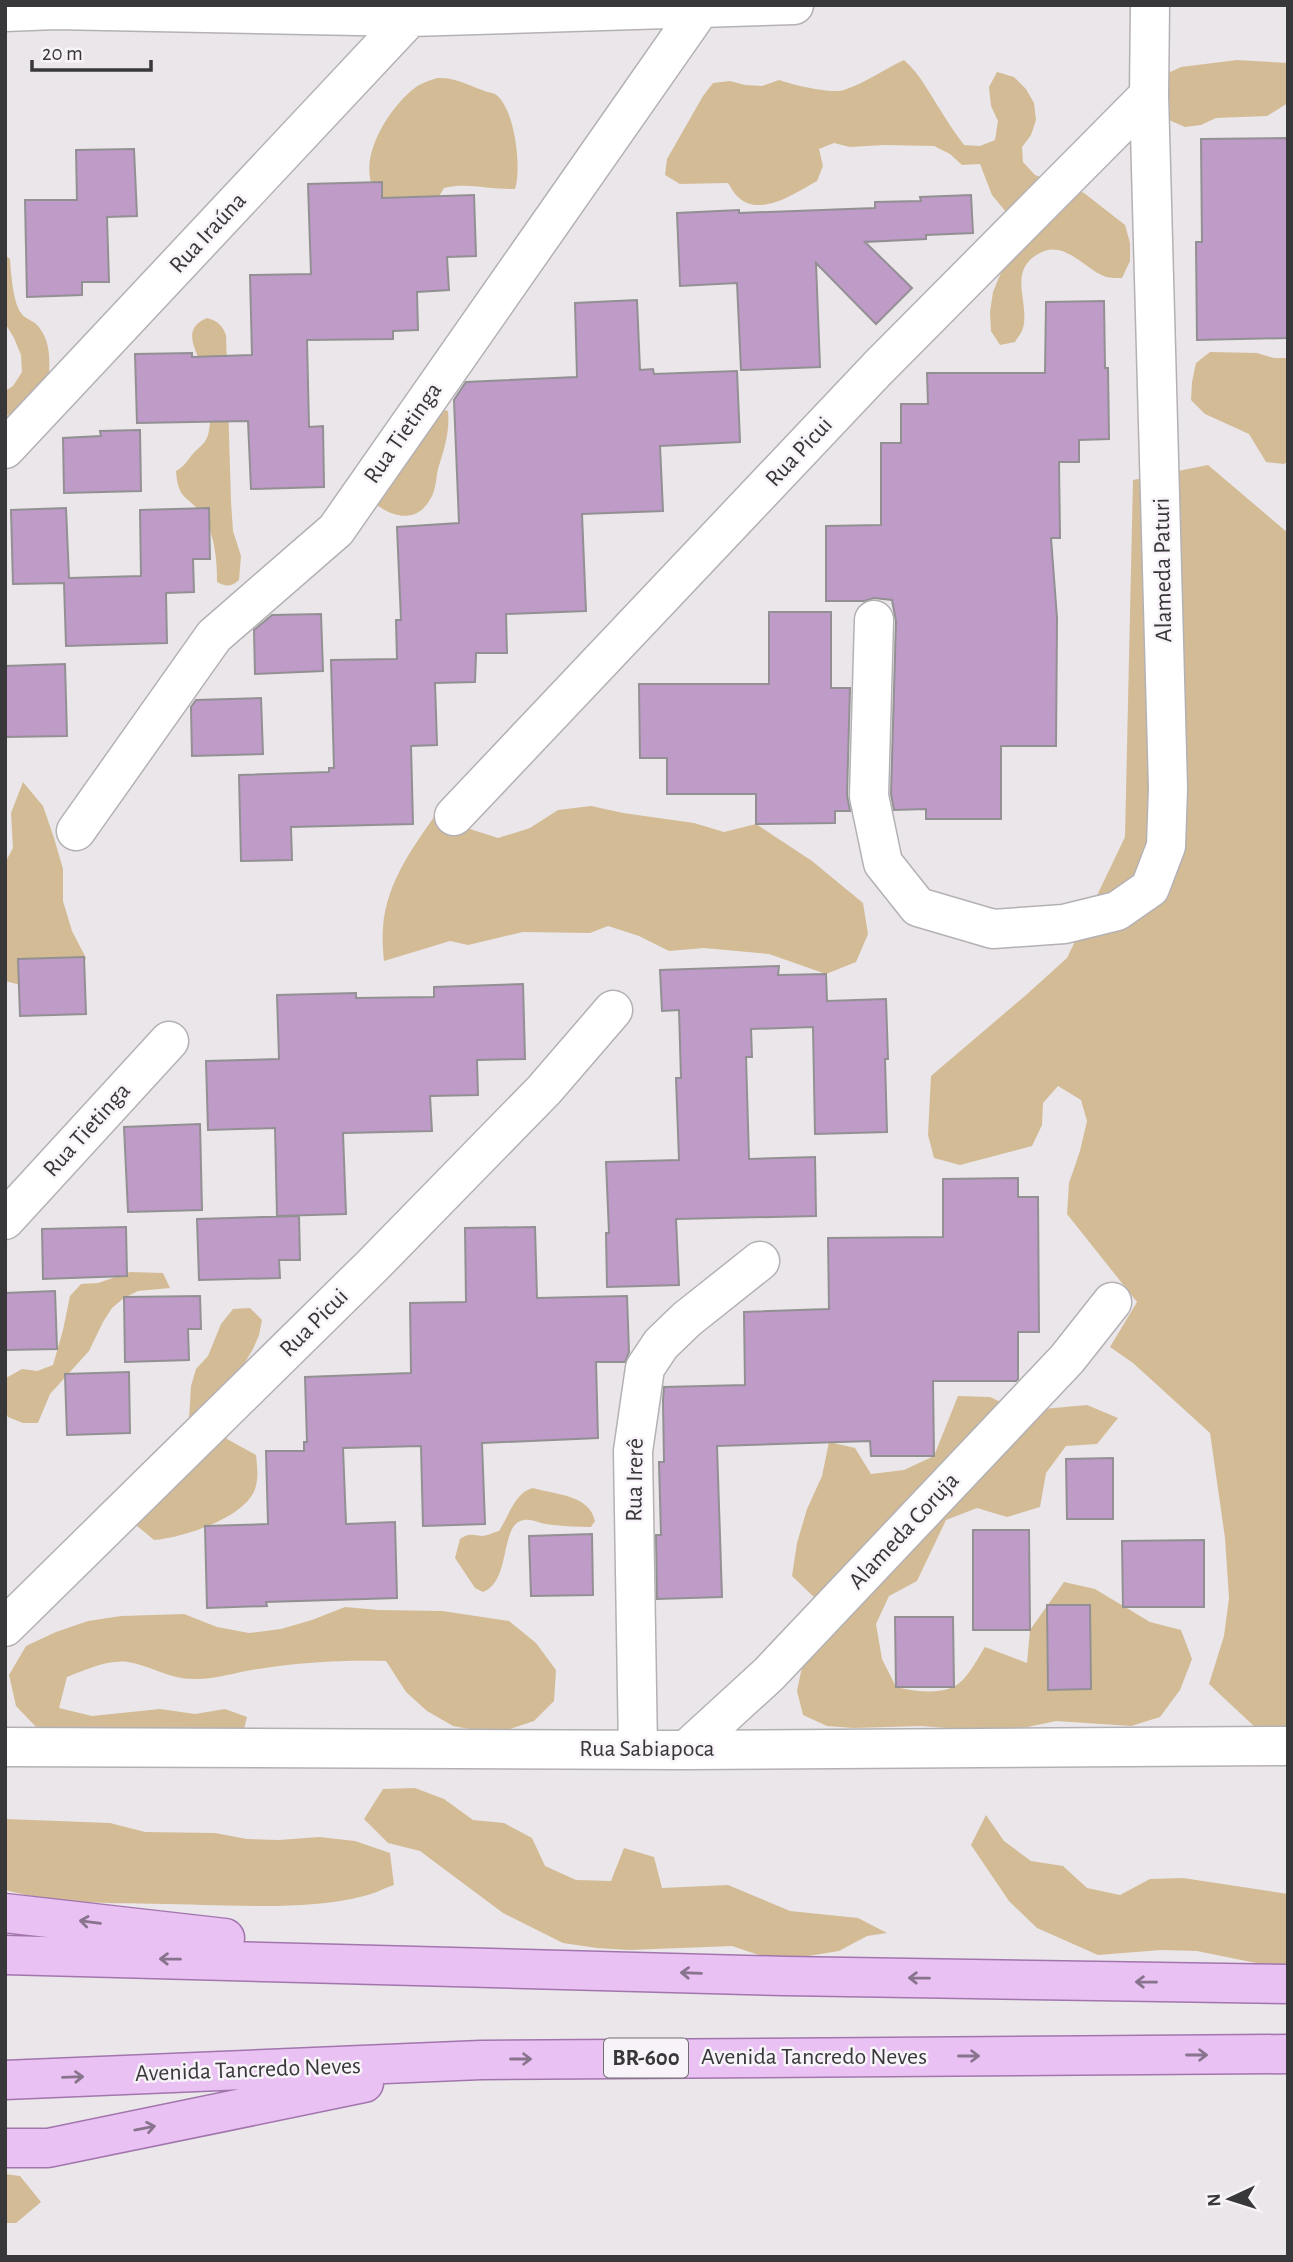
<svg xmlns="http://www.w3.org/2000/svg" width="1293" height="2262" viewBox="0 0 1293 2262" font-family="'Alegreya Sans',sans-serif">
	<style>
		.green { fill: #d3bc95 }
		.building { fill: #bf9bc8; stroke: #939094; stroke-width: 2 }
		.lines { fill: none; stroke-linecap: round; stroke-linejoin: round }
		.minor-casing { stroke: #b4b1b5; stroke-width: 41 }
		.major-casing { stroke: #a276ad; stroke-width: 41 }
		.minor { stroke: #fff; stroke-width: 38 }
		.major { stroke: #e9c1f3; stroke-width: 38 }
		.oneway { stroke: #88758d }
		.labels { text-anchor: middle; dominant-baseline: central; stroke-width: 5; stroke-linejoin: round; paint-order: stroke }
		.shield { fill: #f7f3f8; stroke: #716f72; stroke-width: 2 }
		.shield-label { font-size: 23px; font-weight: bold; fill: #383739 }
		.street-label { font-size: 24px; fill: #383739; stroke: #f7f3f8 }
	</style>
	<rect width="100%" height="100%" fill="#eae6ea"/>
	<path class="green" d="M 904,60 C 921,75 929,93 941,111 C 948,123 956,134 964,145 L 980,146 L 995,140 L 998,121 L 991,106 L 989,87 L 997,72 L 1014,77 L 1026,89 L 1034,103 L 1036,120 L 1031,135 L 1022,147 L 1023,162 L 1035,175 L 1084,193 L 1125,225 L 1130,243 L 1130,261 L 1122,278 C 1117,278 1111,278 1106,277 C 1084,269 1064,238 1038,254 C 1007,272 1030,302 1023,328 C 1022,333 1017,338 1015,342 L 1000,345 L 991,331 L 990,312 L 993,292 L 1007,258 L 1015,223 L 992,195 L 980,164 L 962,165 L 950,154 L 934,146 L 884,145 L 850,147 L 834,143 L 819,149 L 823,166 L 817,181 C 795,193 760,218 738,197 C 734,194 731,187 728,183 L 680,184 L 665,175 L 667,159 L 703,96 L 713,83 L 730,81 L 745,85 L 762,86 L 779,80 C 794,85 829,94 844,90 C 865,83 885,69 904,60 Z
		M 1237,60 L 1288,63 L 1288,103 L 1267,116 L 1216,118 L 1201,125 L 1185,127 L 1169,120 L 1161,106 L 1166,74 L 1181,67 Z
		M 437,78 C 455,77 468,85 485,91 C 487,92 493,93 495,94 C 515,107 522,169 515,189 C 491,190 468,182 444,188 L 435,203 L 398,216 C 391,208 381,200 375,191 C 356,160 388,110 412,90 C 419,84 428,81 437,78 Z
		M 5,255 L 10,259 C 11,273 13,302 21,313 C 24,318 31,320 35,323 C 50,337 50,356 49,375 L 13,412 L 5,417 L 5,391 L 13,386 L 22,372 L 21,355 L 14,338 L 5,323 Z
		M 207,318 C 218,321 222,325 226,335 L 231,502 L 233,531 L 241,556 L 239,580 C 231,587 226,587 217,582 C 217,560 215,535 203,516 C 189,495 178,502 176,471 C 184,466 186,463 191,456 C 197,448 205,445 208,435 C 213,418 208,392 205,375 C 201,356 177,330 207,318 Z
		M 1210,352 L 1257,353 L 1274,358 L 1288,358 L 1288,461 L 1284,464 L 1266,462 L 1249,434 L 1205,414 L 1191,400 L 1192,382 L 1196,363 Z
		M 437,408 L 448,411 C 450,432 444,450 438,469 C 436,478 436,488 432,496 C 420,521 399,520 378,506 L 378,490 Z
		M 1208,465 L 1288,533 L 1288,1758 L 1209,1684 L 1224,1636 L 1229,1598 L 1225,1538 L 1210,1433 L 1133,1363 L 1110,1347 L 1137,1302 L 1067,1214 L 1069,1183 L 1080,1151 L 1087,1121 L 1081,1100 L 1058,1086 L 1043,1103 L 1042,1125 L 1032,1146 L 960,1165 L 934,1158 L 928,1135 L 931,1076 L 1026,995 L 1067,958 L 1125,837 L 1133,480 Z
		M 23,782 L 43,806 L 54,838 L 63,869 L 63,901 L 72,931 L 86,958 L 71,988 L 36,989 L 5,981 L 5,863 L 13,848 L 11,813 Z
		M 443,804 L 467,828 L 498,838 L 530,828 L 558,810 L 591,806 L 623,813 L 694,823 L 724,832 L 756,824 L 812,861 L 863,903 L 868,934 L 856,962 L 826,974 L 769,954 L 704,948 L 669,951 L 639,936 L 608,926 L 590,933 L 523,932 L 468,945 L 450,941 L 384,961 C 383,950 382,939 383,928 C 386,880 417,842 443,804 Z
		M 130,1272 L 163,1273 L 170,1288 L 138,1291 L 124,1298 L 112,1308 L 103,1322 L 89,1351 L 50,1394 L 38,1423 L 23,1423 L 8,1417 L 5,1410 L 6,1378 L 22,1369 L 37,1371 L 53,1365 L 63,1330 L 70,1296 L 81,1284 L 98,1283 Z
		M 250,1308 L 262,1320 L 259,1335 L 253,1349 L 244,1364 L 233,1375 L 227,1391 L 220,1424 L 227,1439 L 256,1455 C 257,1466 259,1478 255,1489 C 245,1518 182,1538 154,1540 L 136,1525 L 136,1509 L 189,1419 L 191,1386 L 196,1369 L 208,1356 L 221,1324 L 233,1309 Z
		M 958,1396 L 990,1397 L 1021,1411 L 1087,1405 L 1118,1418 L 1097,1444 L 1066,1446 L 1046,1473 L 1040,1507 L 1007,1517 L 977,1508 L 946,1520 L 917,1581 L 889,1596 L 876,1624 L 882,1659 L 896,1687 C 914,1691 935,1695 953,1687 C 967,1681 977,1659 985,1647 L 1027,1663 L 1030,1630 L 1064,1582 L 1095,1589 L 1150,1622 L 1181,1630 L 1192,1659 L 1180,1690 L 1160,1717 L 1131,1726 L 1056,1721 L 1023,1728 L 959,1729 L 921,1726 L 853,1728 L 827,1726 L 803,1715 L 797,1691 L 816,1599 L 792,1576 L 797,1543 L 807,1509 L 822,1476 L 829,1442 L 855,1448 L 871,1474 L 904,1470 L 934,1456 Z
		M 533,1488 C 555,1495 589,1494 595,1521 L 591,1527 C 576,1527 560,1526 546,1524 C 539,1523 532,1519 524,1520 C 499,1523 512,1581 483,1592 L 475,1588 L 455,1558 L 460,1539 C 469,1533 472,1535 482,1536 C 487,1536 494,1532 499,1531 C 509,1516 515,1492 533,1488 Z
		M 345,1607 L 378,1610 L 442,1611 L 509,1621 L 536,1643 L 556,1670 L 554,1701 L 534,1721 L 510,1729 L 475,1730 L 453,1726 L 427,1711 L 406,1692 L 386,1661 C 344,1660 301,1662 258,1669 C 237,1672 218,1679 195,1679 C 172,1680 151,1666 128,1662 C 108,1659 85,1670 67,1677 L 59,1708 L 92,1716 L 160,1709 L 195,1714 L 225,1709 L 247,1717 L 244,1729 L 38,1729 L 16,1706 L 9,1675 L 26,1646 L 56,1632 L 88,1621 L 121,1616 L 184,1614 L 217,1627 L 249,1633 L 281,1629 L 312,1620 Z
		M 415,1788 L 444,1799 L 473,1820 L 504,1823 L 532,1838 L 545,1866 L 576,1880 L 611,1881 L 624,1848 L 654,1857 L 662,1888 L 728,1885 L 790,1911 L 858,1918 L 887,1933 L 867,1936 L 839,1951 L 777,1961 L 732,1946 L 629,1950 L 597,1948 L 563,1943 L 503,1913 L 420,1851 L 388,1843 L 364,1819 L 383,1789 Z
		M 986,1815 L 1004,1841 L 1031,1861 L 1063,1866 L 1087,1888 L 1120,1895 L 1150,1879 L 1183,1878 L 1288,1894 L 1288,1967 L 1266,1965 L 1197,1951 L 1161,1950 L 1098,1955 L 1037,1928 L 1009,1901 L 971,1845 Z
		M 5,1819 L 110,1823 L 145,1832 L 215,1833 L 247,1839 L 279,1840 L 319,1837 L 355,1841 L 390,1853 L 394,1885 C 384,1888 374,1894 364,1896 C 316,1909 252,1906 203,1905 C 137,1902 70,1907 5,1890 Z
		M 5,2174 L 20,2176 L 41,2202 L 16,2223 L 5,2223 Z"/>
	<path class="building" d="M 1288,138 L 1287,338 L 1197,340 L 1196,242 L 1202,242 L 1201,139 Z
		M 134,149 L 137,216 L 107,217 L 109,282 L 82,282 L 82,295 L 27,297 L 25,200 L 77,200 L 76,150 Z
		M 382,182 L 382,198 L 474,195 L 476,256 L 447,257 L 449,290 L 417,292 L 418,330 L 393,331 L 393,339 L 307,340 L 309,427 L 323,426 L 324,487 L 251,489 L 248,421 L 137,423 L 135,354 L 192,353 L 192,357 L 252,355 L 250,275 L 311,274 L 308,184 Z
		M 971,195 L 973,233 L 926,235 L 926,239 L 865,242 L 912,288 L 876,324 L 816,263 L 820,367 L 741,370 L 737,283 L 680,286 L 677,213 L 739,210 L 739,213 L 875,208 L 875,202 L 921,201 L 920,197 Z
		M 637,300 L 640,370 L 653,369 L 654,374 L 737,371 L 740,442 L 660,446 L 663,511 L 582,514 L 586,611 L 506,614 L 507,653 L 476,653 L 475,682 L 435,683 L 437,745 L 411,746 L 413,824 L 291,827 L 292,860 L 241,861 L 239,775 L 329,772 L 329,768 L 334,768 L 331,660 L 397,659 L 396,620 L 401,620 L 397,527 L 459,523 L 454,400 L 466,382 L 577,377 L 575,303 Z
		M 1104,301 L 1105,368 L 1108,368 L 1109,439 L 1079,440 L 1079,462 L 1059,462 L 1060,538 L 1051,538 L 1057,618 L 1056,746 L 1001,746 L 1001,819 L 926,819 L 926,809 L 894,810 L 891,794 L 896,621 L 892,600 L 874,598 L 864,601 L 826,601 L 826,526 L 881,525 L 881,443 L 901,443 L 901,404 L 928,404 L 927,373 L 1045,373 L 1046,302 Z
		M 140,430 L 141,491 L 64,493 L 63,438 L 101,436 L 100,431 Z
		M 66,508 L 69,578 L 141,576 L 140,510 L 209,508 L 210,559 L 193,559 L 194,592 L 166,593 L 167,643 L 66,646 L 64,583 L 13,584 L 11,510 Z
		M 769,612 L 831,612 L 831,688 L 850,688 L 847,795 L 850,811 L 835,811 L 835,823 L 756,824 L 756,794 L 667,794 L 667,758 L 640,758 L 639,684 L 769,684 Z
		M 321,614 L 323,671 L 255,674 L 254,630 L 272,615 Z
		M 65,664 L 67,736 L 5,737 L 5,666 Z
		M 261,698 L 263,754 L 192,756 L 191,707 L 196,700 Z
		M 84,957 L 86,1014 L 20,1016 L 18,959 Z
		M 779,966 L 778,975 L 826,974 L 827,1001 L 886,999 L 888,1059 L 885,1059 L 887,1132 L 815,1134 L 813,1027 L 751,1029 L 752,1057 L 746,1057 L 749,1159 L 815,1157 L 816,1216 L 676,1219 L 679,1285 L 607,1287 L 606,1233 L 609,1233 L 606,1162 L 679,1160 L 676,1078 L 681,1078 L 679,1010 L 662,1011 L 660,970 Z
		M 523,984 L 525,1059 L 477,1060 L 478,1095 L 430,1096 L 432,1131 L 343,1133 L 346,1214 L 277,1216 L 275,1128 L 208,1130 L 206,1061 L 279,1059 L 277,995 L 356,993 L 356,998 L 434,997 L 434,987 Z
		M 200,1124 L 202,1210 L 128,1212 L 124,1127 Z
		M 1018,1178 L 1018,1197 L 1038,1197 L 1039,1332 L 1018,1332 L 1018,1379 L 1016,1381 L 933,1381 L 934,1456 L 871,1456 L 870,1441 L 717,1446 L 722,1597 L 657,1599 L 656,1535 L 661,1535 L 659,1462 L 664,1462 L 663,1400 L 664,1387 L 745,1385 L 744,1312 L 829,1309 L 828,1238 L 943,1237 L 943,1179 Z
		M 299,1216 L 300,1260 L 279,1260 L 280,1278 L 199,1280 L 197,1219 Z
		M 126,1227 L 127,1276 L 43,1279 L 42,1229 Z
		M 535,1227 L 537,1298 L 627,1296 L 629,1352 L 625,1362 L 596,1362 L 598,1438 L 482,1443 L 485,1524 L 423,1526 L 421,1446 L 343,1448 L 346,1524 L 395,1522 L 397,1598 L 266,1602 L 267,1606 L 207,1608 L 205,1526 L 268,1524 L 266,1451 L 304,1451 L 304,1442 L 307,1442 L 305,1377 L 411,1373 L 410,1303 L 466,1302 L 465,1228 Z
		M 55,1291 L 57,1349 L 5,1350 L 5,1293 Z
		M 200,1296 L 201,1329 L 188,1329 L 189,1360 L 125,1362 L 124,1297 Z
		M 129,1372 L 130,1433 L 67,1435 L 65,1374 Z
		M 1113,1458 L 1113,1519 L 1067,1519 L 1066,1459 Z
		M 973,1530 L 1029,1530 L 1030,1630 L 973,1630 Z
		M 592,1534 L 593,1595 L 531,1596 L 529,1536 Z
		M 1204,1540 L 1204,1607 L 1123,1607 L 1122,1541 Z
		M 1047,1605 L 1090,1605 L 1091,1689 L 1048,1690 Z
		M 895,1617 L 953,1617 L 954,1687 L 896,1687 Z"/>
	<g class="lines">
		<g class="minor-casing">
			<path id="minor" d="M 5,12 L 55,10 L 410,17 L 794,5
				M 5,449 L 410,17
				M 874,620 L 869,796 L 883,863 L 918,907 L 993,929 L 1064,924 L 1117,911 L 1150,888 L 1166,846 L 1168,788 L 1149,95 L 1150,5
				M 454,816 L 877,369 L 1149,95
				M 76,831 L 214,636 L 336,530 L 700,9
				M 5,1220 L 169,1041
				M 5,1627 L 372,1266 L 544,1090 L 613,1010
				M 5,1747 L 686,1750 L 1288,1746
				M 638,1750 L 633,1451 L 645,1368 L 661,1344 L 687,1319 L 760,1261
				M 686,1750 L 769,1674 L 1067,1359 L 1112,1302"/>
		</g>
		<g class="major-casing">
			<path id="major" d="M 5,1913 L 225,1938
				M 5,1955 L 785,1976 L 1288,1984
				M 5,2080 L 481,2060 L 1288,2054
				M 5,2148 L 48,2148 L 364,2083"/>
		</g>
		<use href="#minor" class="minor"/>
		<use href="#major" class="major"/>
	</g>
	<defs><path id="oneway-shaft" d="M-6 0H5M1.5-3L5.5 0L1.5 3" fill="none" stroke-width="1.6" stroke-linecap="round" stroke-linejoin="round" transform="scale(1.75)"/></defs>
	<g class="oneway">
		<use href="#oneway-shaft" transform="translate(90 1922) rotate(-173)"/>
		<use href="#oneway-shaft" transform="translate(170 1959) rotate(-179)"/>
		<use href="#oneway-shaft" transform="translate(691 1973) rotate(-178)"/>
		<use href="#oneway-shaft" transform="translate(919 1978) rotate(-179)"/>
		<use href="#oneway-shaft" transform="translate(1146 1982) rotate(-179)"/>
		<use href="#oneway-shaft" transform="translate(1197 2055)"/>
		<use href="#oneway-shaft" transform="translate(969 2056)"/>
		<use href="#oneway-shaft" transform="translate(521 2059)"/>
		<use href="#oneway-shaft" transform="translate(73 2077) rotate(-2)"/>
		<use href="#oneway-shaft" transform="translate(145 2128) rotate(-11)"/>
	</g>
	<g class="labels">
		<rect class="shield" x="604" y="2038.5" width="84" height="39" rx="5"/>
		<g class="shield-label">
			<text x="646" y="2058">BR-600</text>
		</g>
		<g class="street-label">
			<text transform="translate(208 233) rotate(-47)">Rua Iraúna</text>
			<text transform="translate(403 433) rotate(-55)">Rua Tietinga</text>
			<text transform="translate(799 452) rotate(-47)">Rua Picui</text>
			<text transform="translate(1163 570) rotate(-91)">Alameda Paturi</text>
			<text transform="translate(87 1130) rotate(-48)">Rua Tietinga</text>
			<text transform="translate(314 1323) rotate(-45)">Rua Picui</text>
			<text transform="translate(635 1480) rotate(-89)">Rua Irerê</text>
			<text transform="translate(904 1531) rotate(-47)">Alameda Coruja</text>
			<text x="647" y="1749">Rua Sabiapoca</text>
			<text x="814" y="2057">Avenida Tancredo Neves</text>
			<text transform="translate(248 2070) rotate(-2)">Avenida Tancredo Neves</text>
		</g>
	</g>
	<rect width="1293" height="2262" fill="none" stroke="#383739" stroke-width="14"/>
	<g transform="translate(1230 2199) rotate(266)" stroke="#f7f3f8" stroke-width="5" paint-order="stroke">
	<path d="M0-5L12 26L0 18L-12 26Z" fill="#383739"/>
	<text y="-10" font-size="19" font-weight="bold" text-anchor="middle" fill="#383739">N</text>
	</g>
	<path d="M32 60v10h119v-10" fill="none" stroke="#383739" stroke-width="3.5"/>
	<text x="42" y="60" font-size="21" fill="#383739" stroke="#f7f3f8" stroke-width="5" paint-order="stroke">20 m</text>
</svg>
